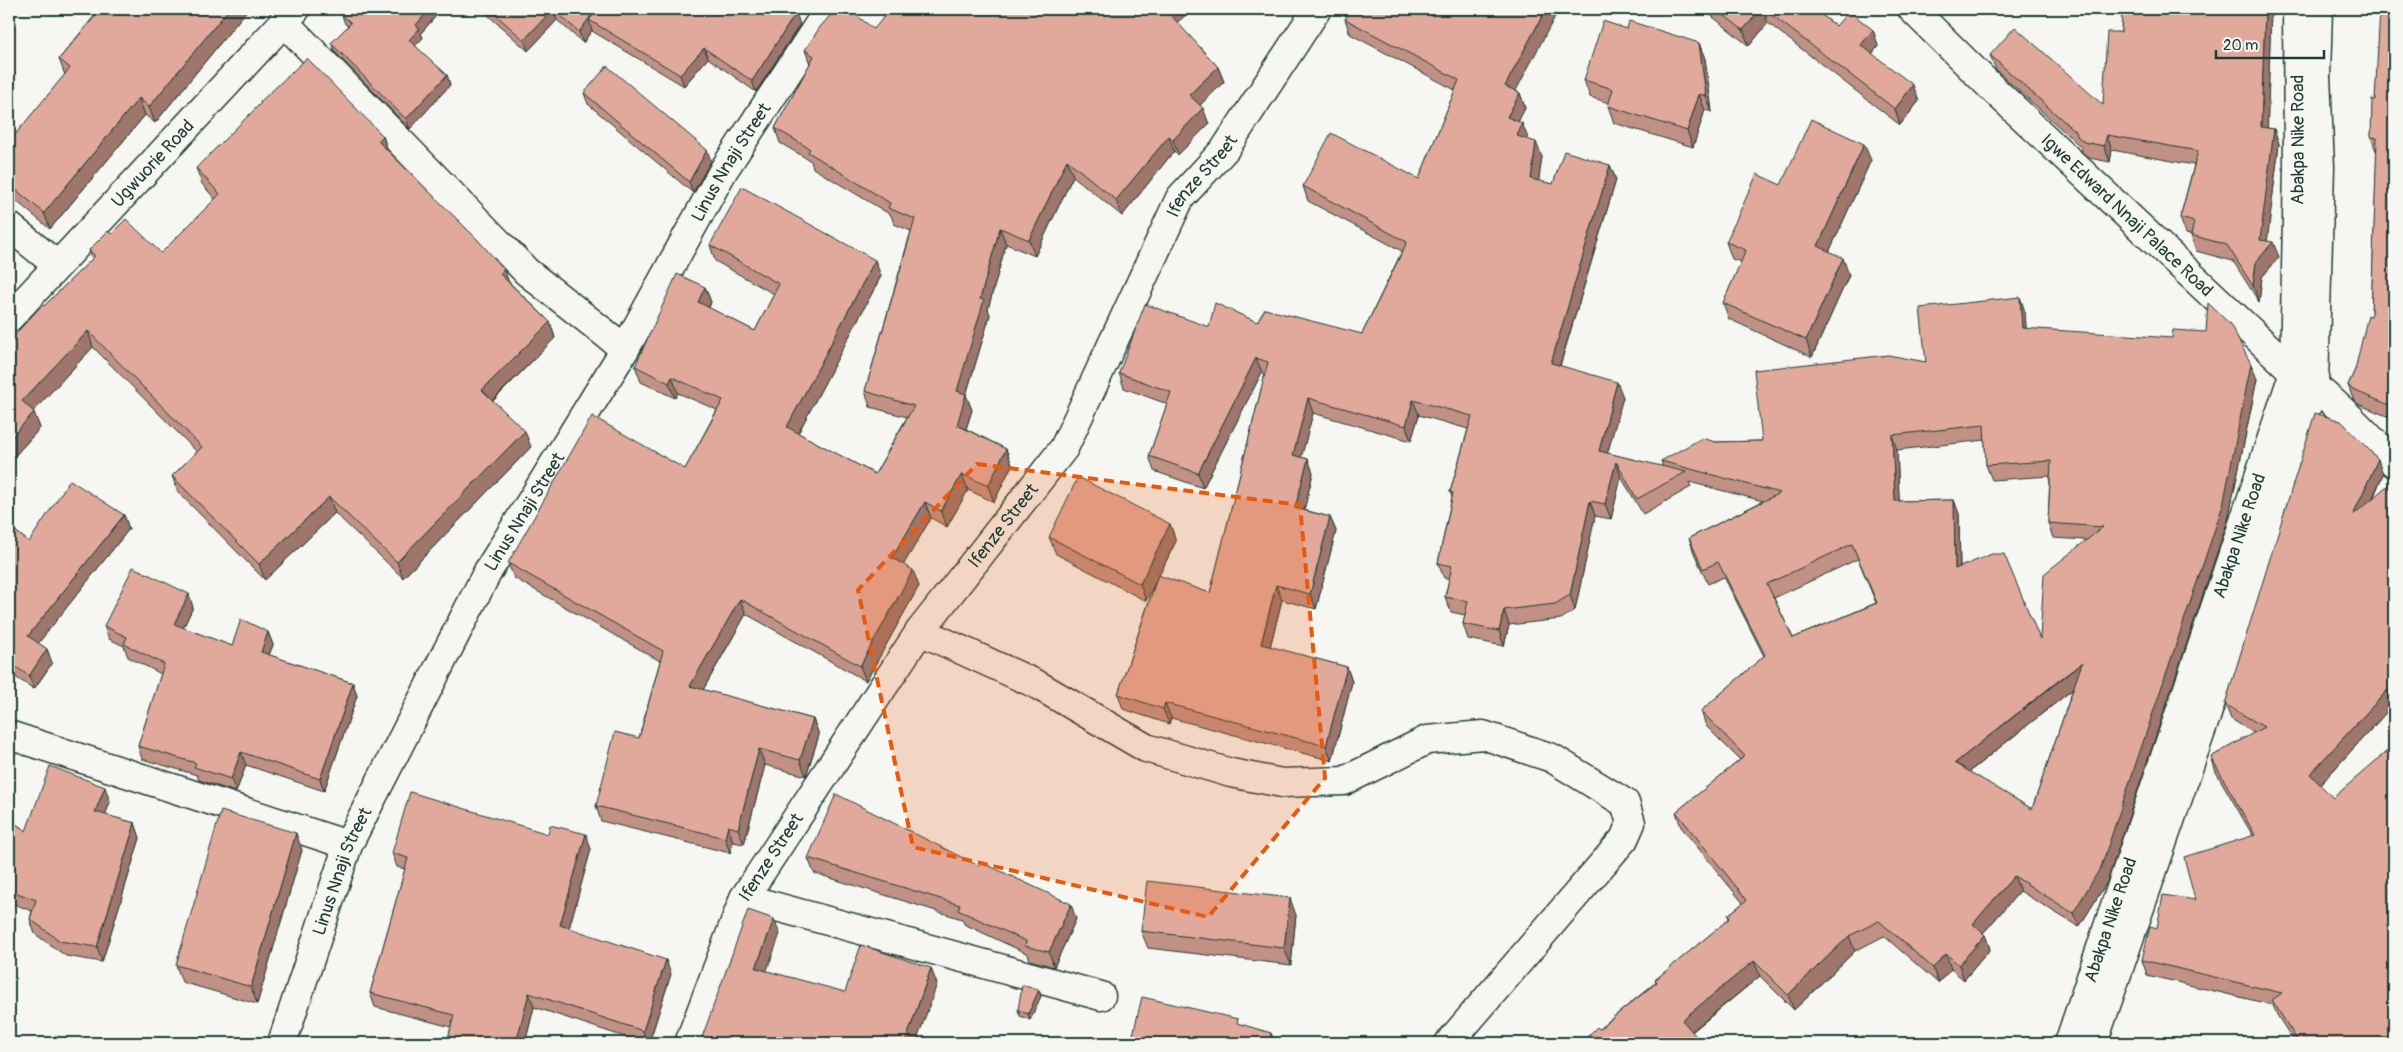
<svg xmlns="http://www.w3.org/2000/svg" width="2403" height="1052" viewBox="0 0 2403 1052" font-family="Pangolin,sans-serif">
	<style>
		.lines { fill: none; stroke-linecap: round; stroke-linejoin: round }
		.street-casing { stroke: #1f3d34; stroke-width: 31 }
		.secondary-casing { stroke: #1f3d34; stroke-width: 31 }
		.primary-casing { stroke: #1f3d34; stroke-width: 31 }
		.street { stroke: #f6f6f2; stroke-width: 28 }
		.secondary { stroke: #f6f6f2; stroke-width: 28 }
		.primary { stroke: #f6f6f2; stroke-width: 28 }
		.wall { fill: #c29185; stroke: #1f3d34; fill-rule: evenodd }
		.shaded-wall { fill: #9e766c; stroke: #1f3d34 }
		.building { fill: #e1a99b; stroke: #1f3d34; fill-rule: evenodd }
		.marked { fill: #e8590c; fill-opacity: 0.2; stroke: #e8590c; stroke-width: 4; stroke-dasharray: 10 6; stroke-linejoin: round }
		.labels { text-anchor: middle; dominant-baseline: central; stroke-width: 4; stroke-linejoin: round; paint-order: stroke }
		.street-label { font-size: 18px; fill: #1f3d34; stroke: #f6f6f2 }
	</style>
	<rect width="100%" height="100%" fill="#f6f6f2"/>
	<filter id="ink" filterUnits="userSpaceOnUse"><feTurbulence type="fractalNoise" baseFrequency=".02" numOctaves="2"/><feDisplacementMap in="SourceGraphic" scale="10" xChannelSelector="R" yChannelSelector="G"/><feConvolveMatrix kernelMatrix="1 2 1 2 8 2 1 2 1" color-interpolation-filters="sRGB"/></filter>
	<g filter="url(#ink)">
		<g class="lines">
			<g class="street-casing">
				<g id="street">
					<path id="s1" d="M 1912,9 L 1991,87 L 2294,372 C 2332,397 2363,430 2394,463"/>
					<path d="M 283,21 L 527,272 L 625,349"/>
					<path d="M 9,226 L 57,265"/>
					<path d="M 920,631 L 1036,684 L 1146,748 L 1231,773 L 1282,783 L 1344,781 L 1427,740 L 1483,735 L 1552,758 L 1625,803 L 1631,823 L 1624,839 L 1449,1043"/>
					<path d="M 9,735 L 348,845"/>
					<path d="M 744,898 L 1101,996"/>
					<path id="s2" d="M 282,1043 L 348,845 L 467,612 L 488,571 L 625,349 L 723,171 L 829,9"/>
					<path id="s3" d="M 689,1043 L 744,898 L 920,631 L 1064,448 L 1180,198 L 1225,149 L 1317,9"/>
				</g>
			</g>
			<g class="secondary-casing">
				<g id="secondary">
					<path id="s4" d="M 9,318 L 296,9"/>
				</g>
			</g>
			<g class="primary-casing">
				<g id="primary">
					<path id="s5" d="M 2069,1043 L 2294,372 L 2298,166 L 2297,9"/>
					<path d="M 2093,1043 L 2206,717 L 2261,542 L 2314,385 L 2320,167 L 2316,76 L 2318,9"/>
				</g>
			</g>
			<use href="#street" class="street"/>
			<use href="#secondary" class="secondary"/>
			<use href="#primary" class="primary"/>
		</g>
		<path class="wall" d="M 87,9 L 248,9 L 155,123 L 145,115 L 50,229 L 9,195 L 9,142 L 65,75 L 59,59 L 95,15 Z
			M 348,9 L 442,9 L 421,33 L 423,38 L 415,46 L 447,75 L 450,85 L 410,129 L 335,52 L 331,43 L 348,26 L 345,24 L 342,15 Z
			M 481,9 L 595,9 L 596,11 L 800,24 L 756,92 L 708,58 L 684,86 L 592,31 L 592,30 L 583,43 L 557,20 L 528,51 Z
			M 1703,9 L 1814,9 L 1836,26 L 1873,30 L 1878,46 L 1872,54 L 1919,101 L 1900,125 L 1768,23 L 1749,46 Z
			M 2122,9 L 2271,9 L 2267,128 L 2274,129 L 2279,144 L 2267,241 L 2279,257 L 2262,277 L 2259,302 L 2233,261 L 2196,251 L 2191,235 L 2186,234 L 2180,218 L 2194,165 L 2112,150 L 2110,162 L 2089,158 L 2082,152 L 2081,147 L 1996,70 L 1990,55 L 2103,105 L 2121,32 Z
			M 2394,9 L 2394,419 L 2358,404 L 2353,399 L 2348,385 L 2355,370 L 2371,316 L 2377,151 L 2376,151 L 2371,137 L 2375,100 Z
			M 1345,19 L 1520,93 L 1525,108 L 1518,121 L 1528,138 L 1527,140 L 1542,157 L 1538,181 L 1553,184 L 1610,165 L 1616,180 L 1560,366 L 1623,397 L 1607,453 L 1663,467 L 1661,461 L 1715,442 L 1762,441 L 1926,362 L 2020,297 L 2025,312 L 2026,329 L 2257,379 L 2228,520 L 2107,882 L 2079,927 L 2020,891 L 1983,933 L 1985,935 L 1990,949 L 1964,980 L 1951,969 L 1938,983 L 1884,936 L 1855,951 L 1794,1010 L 1760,976 L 1692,1032 L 1599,1029 L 1656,982 L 1655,980 L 1729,919 L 1728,915 L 1743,903 L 1681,827 L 1676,812 L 1740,760 L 1706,726 L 1701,711 L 1764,656 L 1724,577 L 1708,584 L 1694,553 L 1689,538 L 1763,501 L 1689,482 L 1691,487 L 1643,514 L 1621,477 L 1611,519 L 1595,516 L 1575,610 L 1561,619 L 1509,625 L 1504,646 L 1468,639 L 1463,624 L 1465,615 L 1451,612 L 1445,597 L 1449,579 L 1444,578 L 1438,563 L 1452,497 L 1450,492 L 1468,429 L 1419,415 L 1411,441 L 1313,413 L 1301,457 L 1308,459 L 1313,473 L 1304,510 L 1330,517 L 1336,531 L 1316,609 L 1282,600 L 1270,647 L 1347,667 L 1352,682 L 1332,761 L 1171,718 L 1169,724 L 1123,709 L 1118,694 L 1155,583 L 1146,601 L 1056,554 L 1049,537 L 1170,524 L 1176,541 L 1159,576 L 1210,593 L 1265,374 L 1262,372 L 1203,488 L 1154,471 L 1149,456 L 1167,404 L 1124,388 L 1119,373 L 1209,327 L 1257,322 L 1362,334 L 1402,251 L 1308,201 L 1303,186 L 1419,179 L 1455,90 L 1350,34 ZM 1985,440 L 1986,465 L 1992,480 L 2050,476 L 2048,523 L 2053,538 L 2086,540 L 2040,639 L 1960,567 L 1959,514 L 1954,500 L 1899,501 L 1897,450 ZM 1858,559 L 1876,603 L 1793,638 L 1774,598 ZM 2073,689 L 2032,809 L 1969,772 Z
			M 1177,23 L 1218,67 L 1224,82 L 1200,105 L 1209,124 L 1178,155 L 1174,151 L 1122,216 L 1073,176 L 1035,256 L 1006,244 L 988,309 L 990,315 L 966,395 L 972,410 L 966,429 L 1006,449 L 1012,465 L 994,502 L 968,490 L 947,527 L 931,518 L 903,565 L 919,586 L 866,681 L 746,614 L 703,690 L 813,719 L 819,735 L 806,776 L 765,765 L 744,844 L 733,842 L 730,853 L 601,821 L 596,806 L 639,738 L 660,661 L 514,578 L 508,563 L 685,469 L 717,410 L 678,393 L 675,398 L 641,382 L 635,366 L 705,287 L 711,302 L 709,308 L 755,331 L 774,294 L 715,261 L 710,245 L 881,276 L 798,433 L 875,474 L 907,417 L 870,407 L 865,391 L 911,231 L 894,224 L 891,215 L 813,168 L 811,161 L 780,143 L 775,128 L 810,64 L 805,50 L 874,29 Z
			M 1627,29 L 1699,43 L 1705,59 L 1712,112 L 1705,110 L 1693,147 L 1614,123 L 1608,106 L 1609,103 L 1590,97 L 1584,80 Z
			M 584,93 L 711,161 L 693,193 L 588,104 Z
			M 260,102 L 383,136 L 388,151 L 510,283 L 550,322 L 555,338 L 493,401 L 531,447 L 403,578 L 335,513 L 265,580 L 178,492 L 172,476 L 197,452 L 93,347 L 33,411 L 40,428 L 11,460 L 9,458 L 9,341 L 92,259 L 89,250 L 111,234 L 161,253 L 215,199 L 202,184 L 196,168 L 261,104 Z
			M 1871,160 L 1829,252 L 1849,275 L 1812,357 L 1729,319 L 1723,303 L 1741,262 L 1732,259 L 1726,242 L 1781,185 Z
			M 2383,474 L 2373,499 L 2394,480 L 2394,704 L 2320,785 L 2394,1043 L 2295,1043 L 2277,1015 L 2273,1005 L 2147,975 L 2142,960 L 2157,928 L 2195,900 L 2253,836 L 2216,772 L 2211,757 L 2254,733 L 2231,719 L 2225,704 Z
			M 124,515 L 129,529 L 38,643 L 47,649 L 52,663 L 34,689 L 9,673 L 9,526 L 29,542 Z
			M 193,607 L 183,628 L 232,646 L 268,632 L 273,645 L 269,655 L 353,683 L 357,696 L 324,791 L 246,765 L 236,792 L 199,780 L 197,775 L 142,759 L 138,746 L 161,674 L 128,657 L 124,646 L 109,639 L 104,626 Z
			M 110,802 L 105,815 L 135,823 L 140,838 L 102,962 L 66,956 L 35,934 L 30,919 L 32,911 L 9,902 L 9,819 L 26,831 Z
			M 591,849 L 569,928 L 671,974 L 649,1043 L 643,1043 L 534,1007 L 525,1043 L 447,1043 L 451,1027 L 375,1007 L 370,993 L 405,869 L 397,867 L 392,853 Z
			M 302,850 L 257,1004 L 182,982 L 176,965 Z
			M 808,858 L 1076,919 L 1054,967 L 1030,960 L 1028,954 L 964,924 L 962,919 L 814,873 Z
			M 1296,915 L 1291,965 L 1148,948 L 1141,931 Z
			M 1039,990 L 1041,996 L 1030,1020 L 1020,1016 L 1018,1010 Z"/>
		<path class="shaded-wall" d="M 229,9 L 248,9 L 155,123 L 149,107 Z
			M 430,9 L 442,9 L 421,33 L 423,38 L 412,49 L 409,40 L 416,25 Z
			M 553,9 L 557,20 L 528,51 L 524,40 Z
			M 596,9 L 600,20 L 589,20 L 592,30 L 583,43 L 579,32 Z
			M 1170,9 L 1193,9 L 1172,27 L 1167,11 Z
			M 1546,9 L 1559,9 L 1511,100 L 1505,86 Z
			M 1761,9 L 1762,9 L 1768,23 L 1749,46 L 1743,30 Z
			M 2265,9 L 2271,9 L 2267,143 L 2261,127 Z
			M 796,13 L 800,24 L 756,92 L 752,81 Z
			M 1873,30 L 1878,46 L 1867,61 L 1861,45 Z
			M 1699,43 L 1705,59 L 1712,112 L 1706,96 Z
			M 704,48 L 708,58 L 684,86 L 680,75 Z
			M 1218,67 L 1224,82 L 1194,111 L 1189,95 Z
			M 447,75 L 450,85 L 410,129 L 406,119 Z
			M 1913,85 L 1919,101 L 1900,125 L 1895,109 Z
			M 1520,93 L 1525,108 L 1513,132 L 1507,117 Z
			M 1699,94 L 1705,110 L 1693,147 L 1687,131 Z
			M 139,98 L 145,115 L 50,229 L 44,213 Z
			M 1203,108 L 1209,124 L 1178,155 L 1173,140 Z
			M 1522,123 L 1528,138 L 1522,151 L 1517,136 Z
			M 2274,129 L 2279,144 L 2266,251 L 2273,242 L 2279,257 L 2262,277 L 2259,302 L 2253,286 Z
			M 2107,135 L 2112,150 L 2110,162 L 2104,146 Z
			M 383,136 L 388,152 L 378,141 Z
			M 1169,136 L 1174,151 L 1122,216 L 1116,200 Z
			M 1536,142 L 1542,157 L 1537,194 L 1531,179 Z
			M 1864,144 L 1871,160 L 1824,263 L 1818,246 Z
			M 707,150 L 711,161 L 693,193 L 689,182 Z
			M 1067,160 L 1073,176 L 1035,256 L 1029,240 Z
			M 1610,165 L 1616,180 L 1556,378 L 1551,363 Z
			M 1000,228 L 1006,244 L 988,309 L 990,315 L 966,395 L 972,410 L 962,441 L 957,425 L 957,391 L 980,299 Z
			M 1843,258 L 1849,275 L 1812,357 L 1806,340 Z
			M 875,260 L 881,276 L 793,443 L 787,427 Z
			M 504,269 L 510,285 L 500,274 Z
			M 705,287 L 711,302 L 704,318 L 698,302 Z
			M 2020,297 L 2025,312 L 2027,343 L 2022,328 Z
			M 550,322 L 555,338 L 487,406 L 482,390 Z
			M 88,331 L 93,347 L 28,417 L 22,401 Z
			M 1256,358 L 1262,372 L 1203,488 L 1198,473 Z
			M 2251,364 L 2257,379 L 2228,520 L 2107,882 L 2079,927 L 2073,913 Z
			M 672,377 L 678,393 L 675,398 L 669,383 Z
			M 1617,382 L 1623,397 L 1604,466 L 1599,451 Z
			M 1308,398 L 1313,413 L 1298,470 L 1293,455 Z
			M 1413,400 L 1419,415 L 1411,441 L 1406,426 Z
			M 34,412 L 40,428 L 11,460 L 9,454 L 9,440 Z
			M 525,431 L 531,447 L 403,578 L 397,562 Z
			M 1892,435 L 1897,450 L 1900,516 L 1895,501 Z
			M 1006,449 L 1012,465 L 994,502 L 988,486 Z
			M 1308,459 L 1313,473 L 1301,523 L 1295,508 Z
			M 2378,459 L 2383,474 L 2359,530 L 2353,515 Z
			M 1616,462 L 1621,477 L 1611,519 L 1605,504 Z
			M 962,474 L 968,490 L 947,527 L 941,511 Z
			M 329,497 L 335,513 L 265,580 L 259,564 Z
			M 1954,500 L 1959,514 L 1960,584 L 1955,569 Z
			M 1590,501 L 1595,516 L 1575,610 L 1570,595 Z
			M 925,502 L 931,518 L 898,574 L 892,558 Z
			M 124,515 L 129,529 L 33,650 L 28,636 Z
			M 1330,517 L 1336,531 L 1316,609 L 1310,594 Z
			M 1170,524 L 1176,541 L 1146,601 L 1140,584 Z
			M 913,570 L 919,586 L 866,681 L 860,666 Z
			M 1276,585 L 1282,600 L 1267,659 L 1261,644 Z
			M 189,594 L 193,607 L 179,637 L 174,624 Z
			M 740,599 L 746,614 L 696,702 L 690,686 Z
			M 1504,610 L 1509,625 L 1504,646 L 1499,631 Z
			M 268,632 L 273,645 L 265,665 L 261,652 Z
			M 47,649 L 52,663 L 34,689 L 29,676 Z
			M 2082,663 L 2087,678 L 1961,778 L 1955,763 Z
			M 1347,667 L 1352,682 L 1332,761 L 1326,746 Z
			M 353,683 L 357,696 L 324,791 L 320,779 Z
			M 2394,683 L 2394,704 L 2316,789 L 2310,774 Z
			M 1165,703 L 1171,718 L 1169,724 L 1163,709 Z
			M 813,719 L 819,735 L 806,776 L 800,760 Z
			M 759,749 L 765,765 L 744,844 L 738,829 Z
			M 241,752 L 246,765 L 236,792 L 231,779 Z
			M 105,787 L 110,802 L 101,827 L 95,812 Z
			M 135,823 L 140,838 L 102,962 L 97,947 Z
			M 728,826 L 733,842 L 730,853 L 725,838 Z
			M 296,833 L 302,850 L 257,1004 L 251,987 Z
			M 586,834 L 591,849 L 566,939 L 560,925 Z
			M 2014,876 L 2020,891 L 1978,939 L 1973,924 Z
			M 1290,898 L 1296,915 L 1291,965 L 1284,948 Z
			M 1071,904 L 1076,919 L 1054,967 L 1049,952 Z
			M 774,919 L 780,934 L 762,984 L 756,968 Z
			M 1985,935 L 1990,949 L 1964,980 L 1959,965 Z
			M 1849,936 L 1855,951 L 1794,1010 L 1788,995 Z
			M 1946,954 L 1951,969 L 1938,983 L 1933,968 Z
			M 666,960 L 671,974 L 649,1043 L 647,1043 L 643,1031 Z
			M 1754,961 L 1760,976 L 1687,1035 L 1682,1020 Z
			M 931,968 L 937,984 L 916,1043 L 905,1043 Z
			M 1039,990 L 1041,996 L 1030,1020 L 1028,1014 Z
			M 529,993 L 534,1007 L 525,1043 L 516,1043 Z
			M 1271,1033 L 1275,1043 L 1269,1043 Z"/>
		<path class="building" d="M 101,9 L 229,9 L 149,107 L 139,98 L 44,213 L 9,184 L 9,142 L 70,68 L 59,59 Z
			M 348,9 L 430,9 L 416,25 L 419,29 L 409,40 L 447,75 L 406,119 L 331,43 L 351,23 L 342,15 Z
			M 489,9 L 596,9 L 579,32 L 553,9 L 524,40 Z
			M 599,9 L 790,9 L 796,13 L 752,81 L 704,48 L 680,75 L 589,20 Z
			M 836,9 L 848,9 L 874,29 L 890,9 L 1170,9 L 1167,11 L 1218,67 L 1189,95 L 1203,108 L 1173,140 L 1169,136 L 1116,200 L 1067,160 L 1029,240 L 1000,228 L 980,299 L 984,300 L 957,391 L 966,394 L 957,425 L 1006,449 L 988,486 L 962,474 L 941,511 L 925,502 L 892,558 L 913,570 L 860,666 L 740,599 L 690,686 L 813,719 L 800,760 L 759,749 L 738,829 L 728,826 L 725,838 L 596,806 L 615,732 L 639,738 L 663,651 L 508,563 L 592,416 L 685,469 L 723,400 L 672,377 L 669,383 L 635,366 L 677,274 L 705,287 L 698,302 L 755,331 L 779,284 L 710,245 L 742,187 L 875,260 L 787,427 L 875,474 L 914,406 L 865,391 L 915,219 L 888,208 L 890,203 L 808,152 L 810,149 L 775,128 L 814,56 L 805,50 L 820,27 Z
			M 1351,9 L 1546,9 L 1505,86 L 1520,93 L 1507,117 L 1522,123 L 1517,136 L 1536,142 L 1531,179 L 1553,184 L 1564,151 L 1610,165 L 1551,363 L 1617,382 L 1599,451 L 1686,472 L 1637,499 L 1616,462 L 1605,504 L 1590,501 L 1570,595 L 1555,604 L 1504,610 L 1499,631 L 1463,624 L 1468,601 L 1445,597 L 1452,566 L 1438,563 L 1453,493 L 1450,492 L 1472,416 L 1413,400 L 1406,426 L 1308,398 L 1293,455 L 1308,459 L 1295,508 L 1330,517 L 1310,594 L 1276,585 L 1261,644 L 1347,667 L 1326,746 L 1165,703 L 1163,709 L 1118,694 L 1158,575 L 1210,593 L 1268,362 L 1256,358 L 1198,473 L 1149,456 L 1171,392 L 1119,373 L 1145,304 L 1209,327 L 1215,303 L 1257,322 L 1265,309 L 1362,334 L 1407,242 L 1303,186 L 1331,133 L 1419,179 L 1459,80 L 1345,19 Z
			M 1716,9 L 1761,9 L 1743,30 Z
			M 1764,9 L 1814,9 L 1836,26 L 1849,11 L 1873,30 L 1861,45 L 1913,85 L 1895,109 Z
			M 2122,9 L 2265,9 L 2261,127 L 2274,129 L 2260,240 L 2273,242 L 2256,262 L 2253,286 L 2227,245 L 2191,235 L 2194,222 L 2180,218 L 2198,151 L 2107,135 L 2104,146 L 2084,142 L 2077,136 L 2077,133 L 1990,55 L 2015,27 L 2103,105 L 2107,32 L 2121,32 Z
			M 2380,9 L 2394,9 L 2394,407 L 2353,390 L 2348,385 L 2355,370 L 2368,315 L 2371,316 L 2377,138 L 2371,137 L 2372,99 L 2375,100 Z
			M 1603,21 L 1627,29 L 1629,21 L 1699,43 L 1706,96 L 1699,94 L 1687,131 L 1608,106 L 1613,89 L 1584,80 Z
			M 307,58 L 383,136 L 378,141 L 477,239 L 504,269 L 500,274 L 550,322 L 482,390 L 525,431 L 397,562 L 329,497 L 259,564 L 172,476 L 202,447 L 88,331 L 22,401 L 34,412 L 9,440 L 9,341 L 42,305 L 44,306 L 95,256 L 89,250 L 108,231 L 111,234 L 126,219 L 161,253 L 220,194 L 196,168 L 261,103 L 260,102 Z
			M 607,66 L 707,150 L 689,182 L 584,93 Z
			M 1811,119 L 1864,144 L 1818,246 L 1843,258 L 1806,340 L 1723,303 L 1746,250 L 1726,242 L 1757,174 L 1781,185 Z
			M 2020,297 L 2022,328 L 2172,338 L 2173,330 L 2206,332 L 2208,303 L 2230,324 L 2251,364 L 2223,505 L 2101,867 L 2073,913 L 2014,876 L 1973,924 L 1985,935 L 1959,965 L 1946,954 L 1933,968 L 1879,921 L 1849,936 L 1788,995 L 1754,961 L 1682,1020 L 1702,1043 L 1581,1043 L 1597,1027 L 1599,1029 L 1657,982 L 1655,980 L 1730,918 L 1728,915 L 1747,900 L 1676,812 L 1745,756 L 1701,711 L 1765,655 L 1718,562 L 1703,569 L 1689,538 L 1780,493 L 1661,461 L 1702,438 L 1715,442 L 1762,441 L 1754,370 L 1888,355 L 1926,362 L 1920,308 ZM 1984,425 L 1986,465 L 2051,461 L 2048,523 L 2103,527 L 2044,574 L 2040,639 L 2004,554 L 1992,554 L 1955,569 L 1954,500 L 1895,501 L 1892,435 ZM 1852,544 L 1877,603 L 1793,638 L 1767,584 ZM 2082,663 L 2032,809 L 1955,763 L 2058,681 Z
			M 2315,413 L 2341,421 L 2378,459 L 2353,515 L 2394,480 L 2394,683 L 2310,774 L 2333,798 L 2394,745 L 2394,983 L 2393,984 L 2394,986 L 2394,1043 L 2299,1043 L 2272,1000 L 2282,993 L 2142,960 L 2150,926 L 2157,928 L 2163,895 L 2195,900 L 2184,857 L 2255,835 L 2211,757 L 2264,727 L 2225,704 Z
			M 1078,477 L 1170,524 L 1140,584 L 1049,537 Z
			M 70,480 L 124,515 L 28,636 L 47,649 L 29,676 L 9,662 L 9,526 L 29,542 Z
			M 133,567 L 189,594 L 174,624 L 232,646 L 241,619 L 268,632 L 261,652 L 353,683 L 320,779 L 241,752 L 231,779 L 194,767 L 196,763 L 138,746 L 164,664 L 124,644 L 127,637 L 104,626 Z
			M 50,766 L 105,787 L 95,812 L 135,823 L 97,947 L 60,941 L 30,919 L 36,900 L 9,890 L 9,819 L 26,831 Z
			M 410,792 L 548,834 L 550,825 L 586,834 L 560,925 L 666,960 L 643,1031 L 529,993 L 516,1043 L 447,1043 L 454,1015 L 370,993 L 408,858 L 392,853 Z
			M 836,794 L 979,866 L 981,862 L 1071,904 L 1049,952 L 1025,946 L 1026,941 L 958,910 L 960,905 L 808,858 Z
			M 221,811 L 296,833 L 251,987 L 176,965 Z
			M 1147,881 L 1290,898 L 1284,948 L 1141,931 Z
			M 748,910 L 774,919 L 756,968 L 845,992 L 861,945 L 931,968 L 905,1043 L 700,1043 Z
			M 1022,985 L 1039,990 L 1028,1014 L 1018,1010 Z
			M 1142,997 L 1238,1019 L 1237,1023 L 1271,1033 L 1269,1043 L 1131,1043 Z
			M 2136,1039 L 2149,1043 L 2135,1043 Z"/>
	</g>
	<path class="marked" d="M 977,464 L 1300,505 L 1325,778 L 1208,917 L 913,847 L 858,590 Z"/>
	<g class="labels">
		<g class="street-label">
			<text stroke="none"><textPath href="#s5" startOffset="940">Abakpa Nike Road</textPath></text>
			<text stroke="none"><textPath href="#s4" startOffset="211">Ugwuorie Road</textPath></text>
			<text stroke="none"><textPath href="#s2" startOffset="992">Linus Nnaji Street</textPath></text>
			<text stroke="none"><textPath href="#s3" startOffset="1014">Ifenze Street</textPath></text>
			<text stroke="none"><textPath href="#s1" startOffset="298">Igwe Edward Nnaji Palace Road</textPath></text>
			<text stroke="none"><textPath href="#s2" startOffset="586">Linus Nnaji Street</textPath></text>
			<text stroke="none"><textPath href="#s3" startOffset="609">Ifenze Street</textPath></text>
			<text stroke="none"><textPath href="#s5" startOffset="535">Abakpa Nike Road</textPath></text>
			<text stroke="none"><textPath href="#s3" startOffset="204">Ifenze Street</textPath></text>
			<text stroke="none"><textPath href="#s2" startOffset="182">Linus Nnaji Street</textPath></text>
			<text stroke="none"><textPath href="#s5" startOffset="130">Abakpa Nike Road</textPath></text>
		</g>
	</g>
	<rect width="2403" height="1052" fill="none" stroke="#f6f6f2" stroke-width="30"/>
	<rect x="15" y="15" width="2373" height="1022" fill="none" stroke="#1f3d34" stroke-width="2" filter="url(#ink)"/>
	<path d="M2216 50v8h108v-8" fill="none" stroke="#1f3d34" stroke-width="2.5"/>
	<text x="2223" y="50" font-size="15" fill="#1f3d34" stroke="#f6f6f2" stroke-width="4" paint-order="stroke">20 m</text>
</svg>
